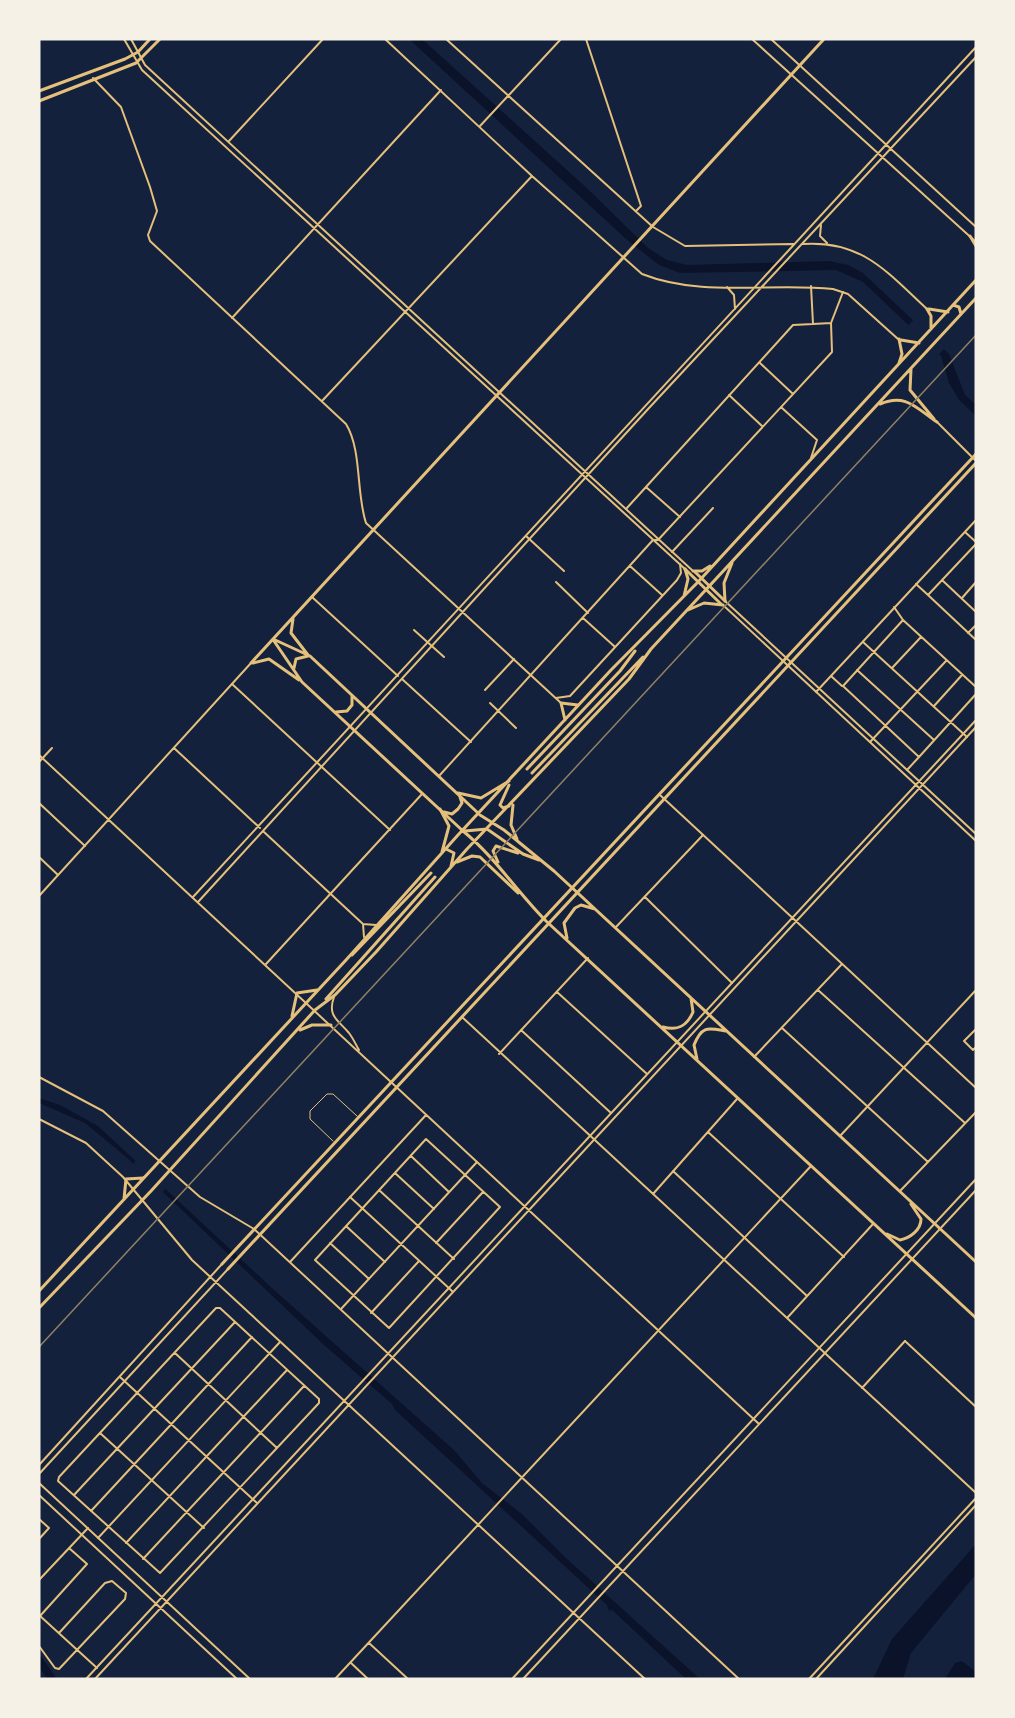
<svg xmlns="http://www.w3.org/2000/svg" width="1015" height="1718" viewBox="0 0 1015 1718" font-family="Lato,sans-serif">
	<style>
		.water { fill: #0b132b }
		.pier { fill: #14213d }
		.lines { fill: none; stroke-linecap: round; stroke-linejoin: round }
		.river { stroke: #0b132b; stroke-width: 8 }
		.service { stroke: #e5c07b; stroke-width: 1 }
		.minor { stroke: #e5c07b; stroke-width: 2 }
		.tertiary { stroke: #e5c07b; stroke-width: 2 }
		.secondary { stroke: #e5c07b; stroke-width: 3 }
		.primary { stroke: #e5c07b; stroke-width: 3 }
		.rail { stroke: #918062; stroke-width: 1.5 }
	</style>
	<rect width="100%" height="100%" fill="#14213d"/>
	<path class="water" d="M 409,39 L 422,39 L 589,190 L 648,248 L 667,260 L 687,265 L 829,261 L 848,265 L 863,273 L 949,354 L 965,395 L 976,405 L 976,416 L 959,400 L 949,383 L 941,356 L 863,282 L 836,270 L 680,273 L 659,265 L 626,239 Z
		M 39,1098 L 60,1105 L 98,1126 L 273,1289 L 454,1450 L 482,1483 L 523,1515 L 566,1558 L 700,1679 L 686,1679 L 612,1610 L 609,1611 L 607,1605 L 395,1410 L 392,1404 L 324,1345 L 125,1156 L 85,1123 L 39,1103 Z
		M 976,1544 L 976,1574 L 911,1653 L 903,1679 L 873,1679 L 892,1639 Z
		M 962,1661 L 976,1672 L 976,1679 L 945,1679 L 955,1663 Z"/>
	<path class="pier" d="M 915,318 L 946,347 L 937,356 L 907,327 Z
		M 138,1158 L 168,1186 L 161,1194 L 131,1166 Z"/>
	<g class="lines">
		<path class="river" d="M 39,1660 L 52,1679"/>
		<path class="service" d="M 333,1141 L 310,1119 L 310,1111 L 327,1094 L 333,1094 L 357,1116"/>
		<path class="minor" d="M 813,324 L 831,323
			M 760,363 L 793,394
			M 729,395 L 762,426
			M 781,407 L 817,440 L 811,458
			M 646,487 L 680,517
			M 626,509 L 793,325 L 813,324 L 811,286
			M 965,532 L 976,542
			M 526,536 L 564,571
			M 976,544 L 928,595 L 976,640
			M 672,552 L 713,508
			M 630,566 L 662,595
			M 942,580 L 976,612
			M 556,582 L 588,613
			M 916,584 L 928,595
			M 312,597 L 398,676
			M 962,598 L 976,582
			M 894,607 L 903,620
			M 583,618 L 614,646
			M 414,630 L 444,657
			M 968,633 L 976,625
			M 863,642 L 967,737
			M 892,668 L 921,637
			M 857,670 L 934,740
			M 831,676 L 842,686
			M 402,679 L 471,742
			M 232,684 L 390,830
			M 976,687 L 903,620 L 843,686 L 919,757 L 976,694
			M 485,690 L 514,659
			M 556,698 L 570,696 L 677,580 L 681,573 L 680,564
			M 490,703 L 516,728
			M 934,706 L 962,675
			M 870,742 L 946,661
			M 39,762 L 52,748
			M 907,770 L 919,757
			M 439,776 L 653,540 L 658,540 L 832,352 L 831,323 L 843,292
			M 39,803 L 85,846
			M 39,857 L 58,875
			M 645,897 L 732,983
			M 616,927 L 703,835
			M 266,964 L 422,794
			M 818,990 L 965,1123
			M 557,992 L 647,1074
			M 462,1017 L 976,1493
			M 782,1028 L 928,1162
			M 976,1029 L 964,1041 L 973,1050 L 976,1047
			M 521,1030 L 611,1113
			M 499,1054 L 588,958
			M 754,1057 L 842,964
			M 708,1132 L 844,1257
			M 426,1139 L 500,1207 L 389,1328 L 315,1260 Z
			M 411,1156 L 449,1192
			M 673,1171 L 807,1296
			M 395,1173 L 434,1209
			M 379,1190 L 454,1259
			M 900,1191 L 976,1112
			M 653,1194 L 737,1099
			M 350,1197 L 452,1291
			M 346,1226 L 385,1262
			M 330,1243 L 369,1279
			M 436,1243 L 483,1192
			M 216,1308 L 220,1308 L 319,1399 L 319,1403 L 160,1573 L 58,1481 L 59,1477 Z
			M 341,1309 L 477,1162
			M 371,1313 L 419,1261
			M 788,1317 L 873,1224
			M 175,1353 L 277,1448
			M 120,1377 L 257,1503
			M 862,1388 L 905,1341
			M 100,1433 L 204,1528
			M 74,1495 L 235,1322
			M 91,1511 L 252,1337
			M 39,1519 L 49,1528 L 39,1539
			M 98,1538 L 280,1342
			M 126,1543 L 287,1370
			M 143,1559 L 304,1386
			M 39,1580 L 88,1528
			M 39,1615 L 97,1668
			M 40,1616 L 87,1564 L 69,1548
			M 39,1646 L 55,1668 L 59,1669 L 125,1599 L 126,1593 L 112,1581 L 105,1583 L 59,1633
			M 351,1663 L 368,1679"/>
		<path class="tertiary" d="M 124,39 L 142,70 L 685,569
			M 131,39 L 145,65 L 693,571
			M 385,39 L 532,176 L 642,274 C 703,298 770,282 833,289 L 848,294 L 898,339
			M 446,39 L 653,227 L 685,246 L 794,244
			M 586,39 L 641,206 L 636,211
			M 752,39 L 976,242
			M 771,39 L 976,227
			M 93,78 L 121,107 L 150,187 L 157,211 L 148,235 L 150,241 L 346,424 C 362,450 356,493 366,523 L 561,703
			M 480,126 L 561,39
			M 229,141 L 323,39
			M 821,225 L 820,236 L 827,243
			M 803,244 C 862,240 887,272 927,309
			M 727,287 L 734,295 L 735,309
			M 232,318 L 441,90
			M 322,401 L 532,176
			M 937,422 L 976,461
			M 725,601 L 976,834
			M 723,605 L 976,841
			M 816,692 L 976,520
			M 174,748 L 260,828
			M 39,755 L 759,1424
			M 660,795 L 976,1088
			M 264,832 L 363,924
			M 39,896 L 251,663
			M 193,897 L 976,47
			M 198,902 L 649,408 L 976,57
			M 363,924 L 364,937
			M 363,924 L 376,925
			M 334,997 C 327,1016 338,1020 349,1033 C 353,1038 356,1045 359,1050
			M 39,1077 L 103,1111 L 200,1197 L 254,1229 L 739,1679
			M 39,1119 L 86,1143 L 123,1177 L 192,1260 L 645,1679
			M 840,1136 L 976,990
			M 290,1262 L 426,1115
			M 905,1341 L 976,1407
			M 39,1465 L 222,1264
			M 39,1474 L 228,1269
			M 39,1483 L 250,1679
			M 39,1495 L 237,1679
			M 369,1643 L 408,1679
			M 86,1679 L 976,720
			M 95,1679 L 976,727
			M 335,1679 L 811,1166
			M 512,1679 L 976,1179
			M 523,1679 L 976,1190
			M 809,1679 L 976,1498
			M 816,1679 L 976,1505"/>
		<path class="secondary" d="M 39,91 L 125,59 L 138,52 L 150,39
			M 39,101 L 136,63 L 160,39
			M 685,569 L 721,604
			M 695,572 L 725,601
			M 293,619 L 291,633 L 308,655
			M 273,639 L 310,656 L 478,813
			M 274,641 L 302,682 L 463,831
			M 251,663 L 824,39
			M 253,663 L 269,659 L 299,680
			M 294,668 L 296,659 L 308,656
			M 336,712 L 347,711 L 352,705 L 352,696
			M 444,812 L 452,814 L 458,809 L 462,803 L 460,797
			M 222,1264 L 976,454
			M 228,1269 L 976,463"/>
		<path class="primary" d="M 970,236 L 976,246
			M 953,305 L 959,307 L 961,314
			M 927,309 L 931,316 L 931,329
			M 929,309 L 948,312
			M 901,340 L 919,343
			M 899,363 L 902,354 L 899,339
			M 911,369 L 910,390 L 934,419
			M 880,404 C 906,393 916,408 937,422
			M 693,571 L 702,571 L 710,566
			M 684,596 L 688,579 L 685,569
			M 725,601 L 724,583 L 732,563
			M 688,610 L 704,603 L 723,605
			M 565,720 L 561,703 L 578,705
			M 527,769 L 620,671 L 635,651
			M 532,773 L 643,657
			M 458,793 L 481,798 L 509,781
			M 513,805 L 511,825 L 517,839
			M 509,806 L 503,808 L 500,805 L 509,785
			M 440,809 L 449,826 L 442,852
			M 480,815 L 504,830 L 554,871 L 976,1262
			M 463,831 C 496,858 517,892 546,921 L 976,1318
			M 465,831 L 487,829 L 523,854 L 539,860
			M 446,849 L 454,853 L 451,866
			M 457,862 L 472,856 L 480,857 L 518,893
			M 498,862 L 493,851 L 496,846 L 518,853
			M 567,938 L 564,923 L 575,908 L 581,905 L 595,909
			M 352,955 L 431,873
			M 326,999 L 435,877
			M 292,1016 L 297,993 L 317,990
			M 663,1027 C 678,1031 687,1026 693,1012 L 691,998
			M 300,1030 L 312,1025 L 331,1025
			M 697,1059 L 694,1045 C 702,1025 708,1028 726,1031
			M 124,1199 L 126,1179 L 143,1178
			M 887,1234 L 900,1240 C 910,1238 921,1230 921,1219 L 911,1204
			M 39,1291 L 346,960 L 458,835 L 611,670 L 698,582 L 976,280
			M 39,1308 L 151,1191 L 315,1010 L 335,995 L 376,952 L 467,849 L 629,679 L 651,649 L 976,298"/>
		<path class="rail" d="M 39,1347 L 976,335"/>
	</g>
	<rect width="1015" height="1718" fill="none" stroke="#f6f1e7" stroke-width="81"/>
</svg>
